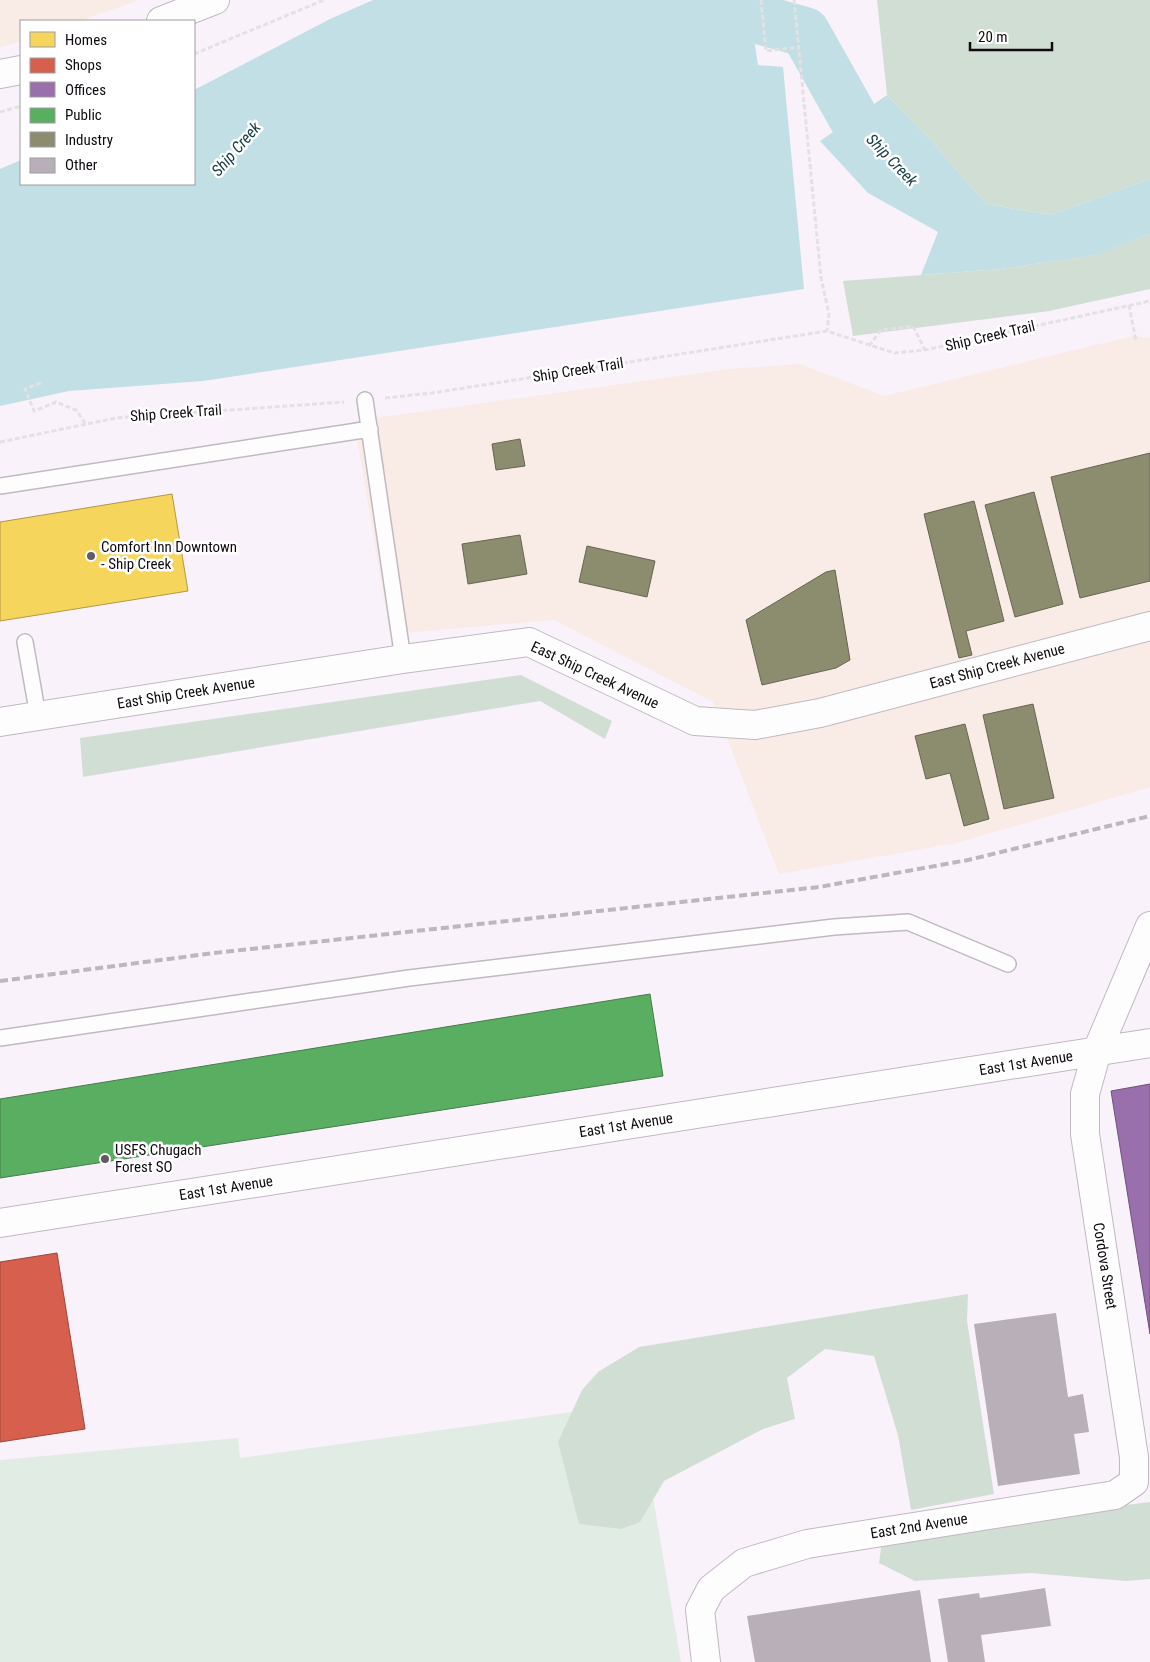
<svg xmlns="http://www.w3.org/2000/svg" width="1150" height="1662" viewBox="0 0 1150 1662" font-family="'Roboto Condensed',sans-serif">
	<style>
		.industrial { fill: #f9ebe6 }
		.green { fill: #e1ece5 }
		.forest { fill: #d0ded4 }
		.water { fill: #c1dfe4 }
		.homes { fill: #f6d55c; stroke: #b19846 }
		.shops { fill: #d6604d; stroke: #9b463b }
		.offices { fill: #9970ab; stroke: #70517d }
		.public { fill: #5aae61; stroke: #447d49 }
		.industry { fill: #8c8c6e; stroke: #676552 }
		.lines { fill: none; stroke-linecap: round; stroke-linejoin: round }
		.river { stroke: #c1dfe4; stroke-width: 50 }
		.building { fill: #b8afb8 }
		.lane-casing { stroke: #c0b9c0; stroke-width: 18 }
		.street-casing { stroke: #c0b9c0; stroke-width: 30 }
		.path { stroke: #e3e1e3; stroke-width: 3; stroke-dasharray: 5 2.5; stroke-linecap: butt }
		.lane { stroke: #fefdfe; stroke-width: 15 }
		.street { stroke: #fefdfe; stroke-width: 28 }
		.rail { stroke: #bab8ba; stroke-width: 4; stroke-dasharray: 8 4; stroke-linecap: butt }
		.poi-dot { fill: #625b63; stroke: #fff; stroke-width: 2 }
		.labels { text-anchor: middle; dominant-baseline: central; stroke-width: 5; stroke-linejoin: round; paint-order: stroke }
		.street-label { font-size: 15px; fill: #100a11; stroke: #fff }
		.poi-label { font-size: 15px; fill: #100a11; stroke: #fff; text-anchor: start }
		.water-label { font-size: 16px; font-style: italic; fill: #164145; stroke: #fff }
	</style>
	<rect width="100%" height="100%" fill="#faf2fa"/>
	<path class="industrial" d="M 0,0 L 139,0 L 80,21 L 21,21 L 21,42 L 0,47 Z
		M 1133,336 L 1150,338 L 1150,787 L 957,843 L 779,874 L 713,702 L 554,620 L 390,634 L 354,421 L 729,369 L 800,364 L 884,396 Z"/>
	<path class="green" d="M 637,1403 L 681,1662 L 0,1662 L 0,1460 L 238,1438 L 240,1458 Z"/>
	<path class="forest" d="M 877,0 L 1150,0 L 1150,179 L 1051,215 L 986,204 L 928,137 L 887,95 Z
		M 1150,234 L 1150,289 L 1049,311 L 853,336 L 843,281 L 1001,269 L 1096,255 Z
		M 521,675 L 612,721 L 605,739 L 540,701 L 83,777 L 80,738 Z
		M 968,1294 L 967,1321 L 994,1494 L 911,1510 L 898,1435 L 874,1356 L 825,1349 L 787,1378 L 795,1419 L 763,1429 L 664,1481 L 640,1522 L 621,1529 L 579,1524 L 558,1442 L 582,1390 L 598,1372 L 639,1347 Z
		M 1150,1502 L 1150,1579 L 1126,1581 L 1030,1573 L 915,1581 L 879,1563 L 882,1541 L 1031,1517 Z"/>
	<path class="water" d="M 373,0 L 748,0 L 758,65 L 783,67 L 804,289 L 203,381 L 69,391 L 0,406 L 0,169 L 21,160 L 21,184 L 194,184 L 194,90 L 330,19 Z
		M 887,95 L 928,137 L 986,204 L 1051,215 L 1150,179 L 1150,234 L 1097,255 L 1001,269 L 921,275 L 938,232 L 868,193 L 820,141 Z"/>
	<path class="homes" d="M 172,494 L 188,591 L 0,621 L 0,522 Z"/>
	<path class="shops" d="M 57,1253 L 85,1429 L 0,1442 L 0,1262 Z"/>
	<path class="offices" d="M 1150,1084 L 1150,1334 L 1111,1091 Z"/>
	<path class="public" d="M 650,994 L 663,1076 L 0,1178 L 0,1099 Z"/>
	<path class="industry" d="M 520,439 L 525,466 L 496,470 L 492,444 Z
		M 1150,453 L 1150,581 L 1080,598 L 1051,477 Z
		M 1034,492 L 1063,604 L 1015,617 L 985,505 Z
		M 974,501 L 1004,621 L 966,631 L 972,655 L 959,658 L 924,514 Z
		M 520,535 L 527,574 L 468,584 L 462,544 Z
		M 587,546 L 655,561 L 647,597 L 579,582 Z
		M 835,570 L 850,660 L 836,668 L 762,685 L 746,620 L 826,572 Z
		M 1033,704 L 1054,798 L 1004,809 L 983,715 Z
		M 965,724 L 989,819 L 964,826 L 950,773 L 926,779 L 915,736 Z"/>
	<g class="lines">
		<path class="river" d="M 674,0 L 733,12 L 805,32 L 854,119 L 900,168"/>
	</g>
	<path class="building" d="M 1056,1313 L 1068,1397 L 1083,1394 L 1089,1432 L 1074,1434 L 1080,1474 L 998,1486 L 974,1324 Z
		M 1045,1588 L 1051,1626 L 981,1635 L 985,1662 L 948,1662 L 938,1599 L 979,1593 L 980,1598 Z
		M 920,1590 L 931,1662 L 755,1662 L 747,1616 Z"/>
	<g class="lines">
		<g class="lane-casing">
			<path id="lane" d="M 365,400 L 403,659
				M 0,486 L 370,429
				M 25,642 L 38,716
				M 0,1038 L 409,978 L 834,927 L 908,922 L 1008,964"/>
		</g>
		<g class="street-casing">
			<path id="street" d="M 161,21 L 215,0
				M 0,74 L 21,70
				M 0,722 L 403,659 L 529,642 L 695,721 L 755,725 L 820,713 L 1150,626
				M 0,1223 L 1150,1043
				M 706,1662 L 700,1610 L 711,1589 L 744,1563 L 807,1544 L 1115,1495 L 1134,1482 L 1134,1457 L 1085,1134 L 1085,1094 L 1097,1051 L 1150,926"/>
		</g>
		<path class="path" d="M 761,0 L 766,51 L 799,47
			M 794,0 L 821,278 L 829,314 L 827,331
			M 194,54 L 324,0
			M 0,112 L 21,106
			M 1129,305 L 1136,341
			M 869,346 L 881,330 L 913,326 L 925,350
			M 41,383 L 25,389 L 34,411 L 56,402 L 76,410 L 85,423
			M 385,398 L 432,393 L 827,331 L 894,353 L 925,350 L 1150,301
			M 0,442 L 116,418 L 344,402"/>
		<use href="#lane" class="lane"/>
		<use href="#street" class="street"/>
		<path class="rail" d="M 0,981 L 214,953 L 819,887 L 968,860 L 1150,816"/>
	</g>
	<g class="poi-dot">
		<circle cx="91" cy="556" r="5"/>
		<circle cx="105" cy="1159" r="5"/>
	</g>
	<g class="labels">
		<g class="street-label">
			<text transform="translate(990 336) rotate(-13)">Ship Creek Trail</text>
			<text transform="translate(578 370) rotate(-9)">Ship Creek Trail</text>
			<text transform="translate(176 413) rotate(-4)">Ship Creek Trail</text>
			<text transform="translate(997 666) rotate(-15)">East Ship Creek Avenue</text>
			<text transform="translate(595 675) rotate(25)">East Ship Creek Avenue</text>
			<text transform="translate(186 693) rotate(-9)">East Ship Creek Avenue</text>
			<text transform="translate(1026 1063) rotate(-9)">East 1st Avenue</text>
			<text transform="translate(626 1125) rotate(-9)">East 1st Avenue</text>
			<text transform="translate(226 1188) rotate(-9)">East 1st Avenue</text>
			<text transform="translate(1105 1266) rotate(81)">Cordova Street</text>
			<text transform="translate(919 1526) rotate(-9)">East 2nd Avenue</text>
		</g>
		<g class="poi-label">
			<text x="101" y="547">Comfort Inn Downtown<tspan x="101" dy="17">- Ship Creek</tspan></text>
			<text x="115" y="1150">USFS Chugach<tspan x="115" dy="17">Forest SO</tspan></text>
		</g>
		<g class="water-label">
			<text transform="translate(236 149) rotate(-49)">Ship Creek</text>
			<text transform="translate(892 160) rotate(46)">Ship Creek</text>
		</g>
	</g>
	<rect x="20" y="20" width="175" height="165" fill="#ffffff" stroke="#9f9da0"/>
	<rect x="30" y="32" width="25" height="15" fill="#f6d55c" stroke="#9f9da0"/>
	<text x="65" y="45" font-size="15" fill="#100a11">Homes</text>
	<rect x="30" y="58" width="25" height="15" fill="#d6604d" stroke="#9f9da0"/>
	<text x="65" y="70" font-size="15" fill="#100a11">Shops</text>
	<rect x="30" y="82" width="25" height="15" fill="#9970ab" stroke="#9f9da0"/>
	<text x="65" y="95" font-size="15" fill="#100a11">Offices</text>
	<rect x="30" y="108" width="25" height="15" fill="#5aae61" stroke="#9f9da0"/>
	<text x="65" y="120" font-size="15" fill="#100a11">Public</text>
	<rect x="30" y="132" width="25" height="15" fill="#8c8c6e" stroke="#9f9da0"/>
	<text x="65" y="145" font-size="15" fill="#100a11">Industry</text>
	<rect x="30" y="158" width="25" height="15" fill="#b8afb8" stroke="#9f9da0"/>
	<text x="65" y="170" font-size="15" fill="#100a11">Other</text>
	<path d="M970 42v8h82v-8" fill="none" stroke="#100a11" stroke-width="2.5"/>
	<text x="978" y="42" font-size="15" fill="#100a11" stroke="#ffffff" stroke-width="4" paint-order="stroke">20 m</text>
</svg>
